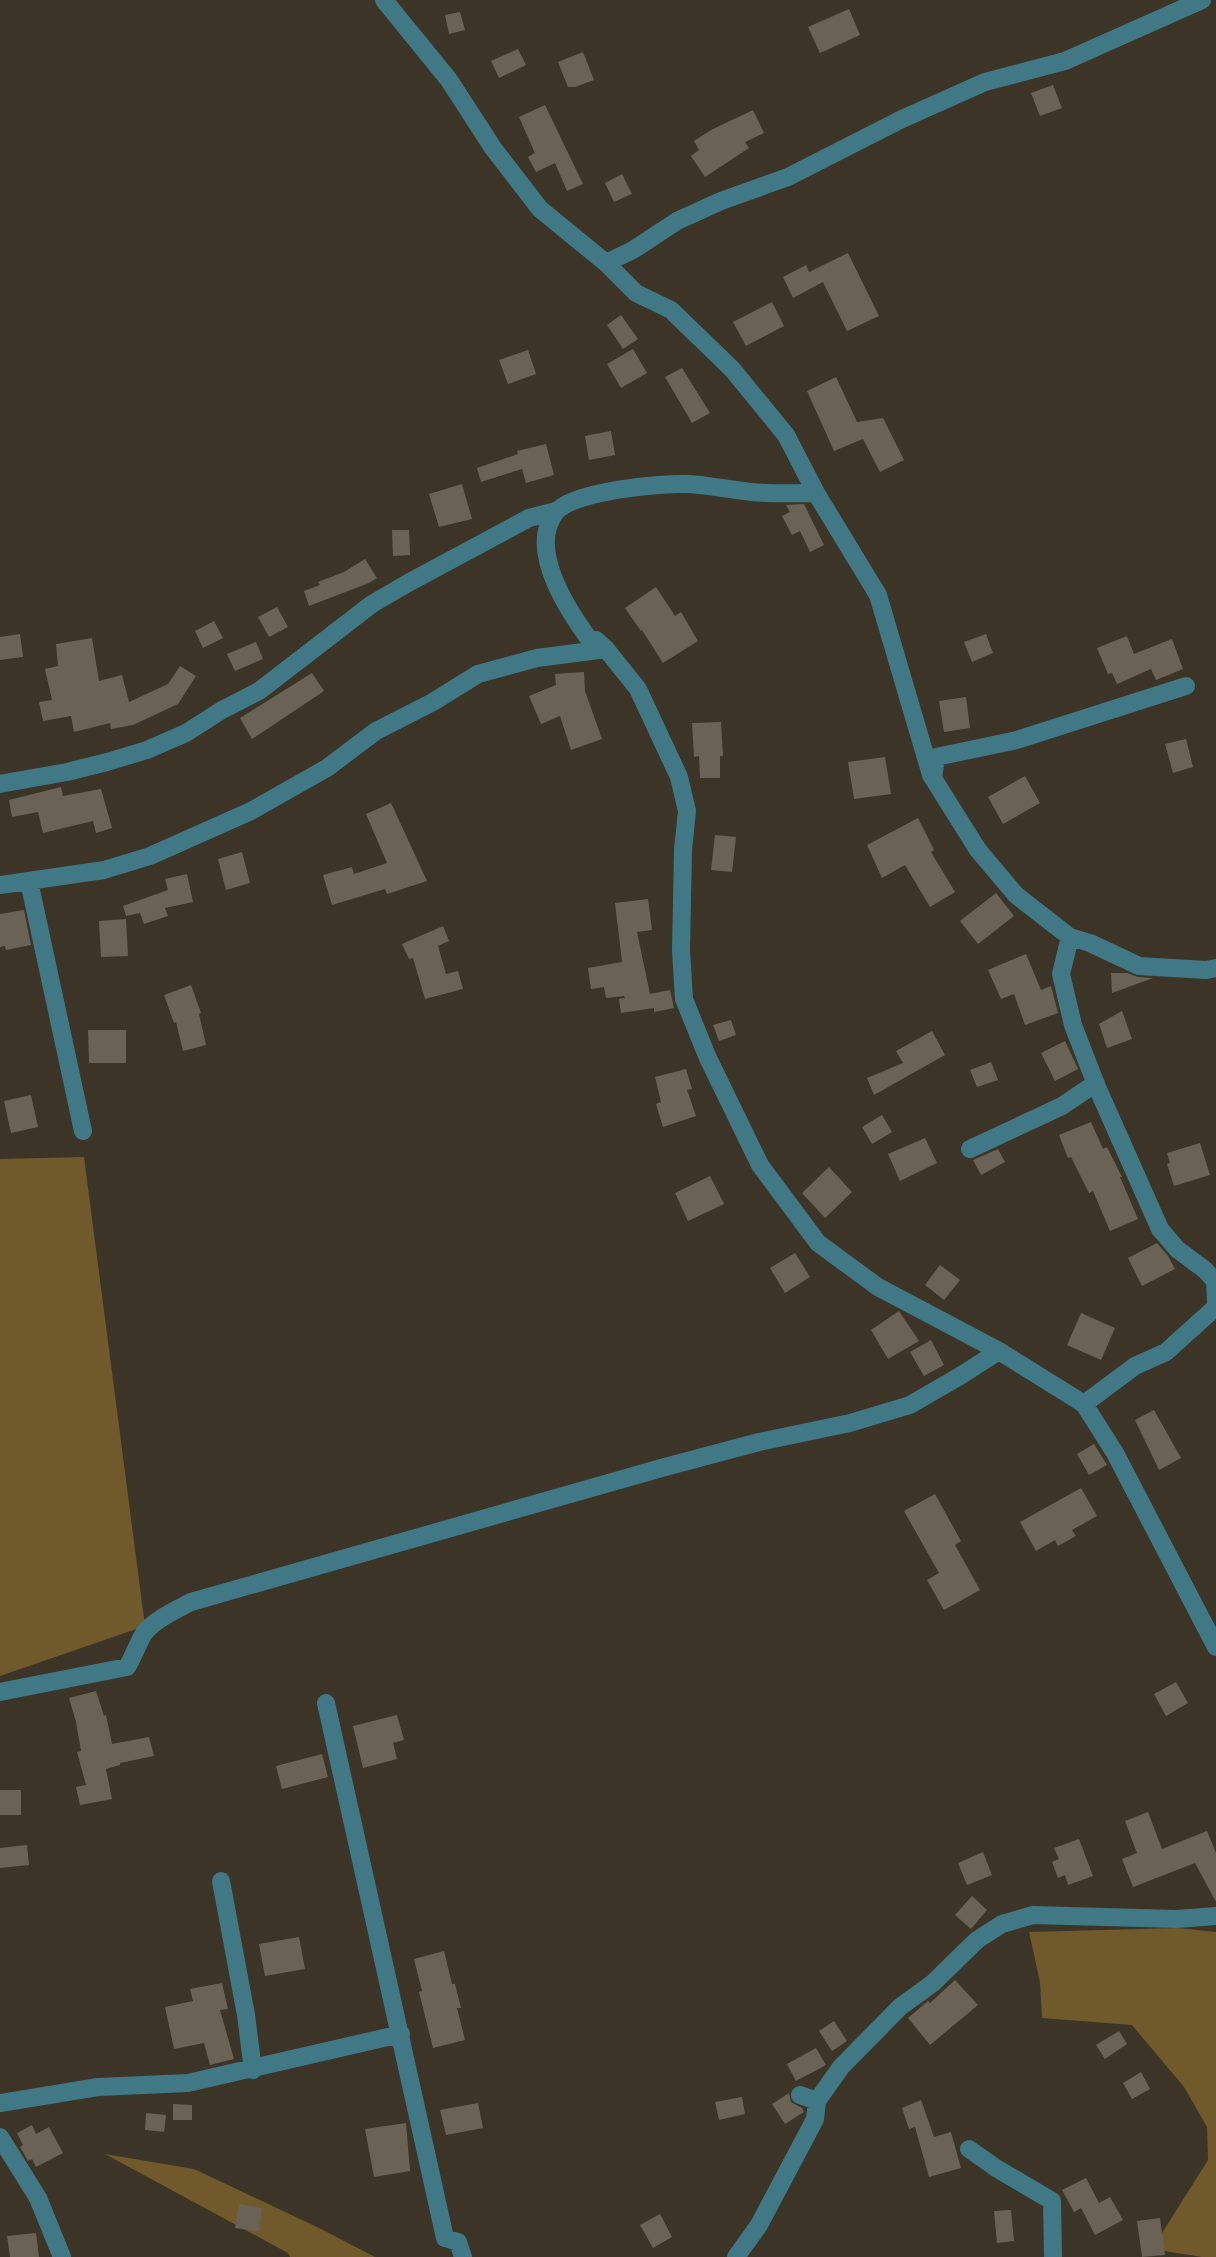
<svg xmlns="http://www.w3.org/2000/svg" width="1216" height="2257" viewBox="0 0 1216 2257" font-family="Rubik,sans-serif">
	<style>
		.green { fill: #705a2c }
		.building { fill: #6a6355 }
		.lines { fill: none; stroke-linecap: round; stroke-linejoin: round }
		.minor { stroke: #407985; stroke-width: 18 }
	</style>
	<rect width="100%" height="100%" fill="#3b3427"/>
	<path class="green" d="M 84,1157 L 145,1626 L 0,1676 L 0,1159 Z
		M 1178,1928 L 1216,1932 L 1216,2257 L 1202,2257 L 1152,2249 L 1208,2160 L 1207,2127 L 1184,2087 L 1132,2025 L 1042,2018 L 1040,1982 L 1029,1932 Z
		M 105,2154 L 194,2169 L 317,2227 L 375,2257 L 290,2257 L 288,2253 Z"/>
	<path class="building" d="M 849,9 L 860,35 L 820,53 L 808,27 Z
		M 460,12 L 465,30 L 449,34 L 445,15 Z
		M 518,49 L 526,65 L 499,78 L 491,61 Z
		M 583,52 L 594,80 L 575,87 L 568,87 L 558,62 Z
		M 1053,85 L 1062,108 L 1040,116 L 1031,93 Z
		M 545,105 L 583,184 L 567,191 L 555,163 L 536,172 L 528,157 L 535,153 L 519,117 Z
		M 753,110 L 764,133 L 745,142 L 749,148 L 705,177 L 691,156 L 699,150 L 694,141 L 711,130 Z
		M 622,174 L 632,194 L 614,202 L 605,183 Z
		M 848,253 L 879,316 L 847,331 L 823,282 L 793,298 L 783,277 L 806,265 L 809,272 Z
		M 772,302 L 784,326 L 746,346 L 733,322 Z
		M 621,315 L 638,339 L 623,349 L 607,325 Z
		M 633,349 L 647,373 L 621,388 L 607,364 Z
		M 528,350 L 536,374 L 508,384 L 499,360 Z
		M 682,368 L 710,413 L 692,423 L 665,377 Z
		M 836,377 L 857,422 L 883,418 L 904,460 L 880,472 L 863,439 L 834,451 L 807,391 Z
		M 611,431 L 615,455 L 589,460 L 585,436 Z
		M 546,444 L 554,475 L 526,483 L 522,469 L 481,482 L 477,468 L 518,454 L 517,451 Z
		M 462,484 L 472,519 L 439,527 L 429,494 Z
		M 804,504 L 824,545 L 810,552 L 800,531 L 792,535 L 782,516 L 790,512 L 786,505 Z
		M 392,530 L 409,530 L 410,555 L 393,556 Z
		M 365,559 L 377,578 L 369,583 L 309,606 L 304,591 L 320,585 L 318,582 L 344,572 Z
		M 656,587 L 675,616 L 681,612 L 698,641 L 663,663 L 642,630 L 641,631 L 625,608 Z
		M 277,607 L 288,627 L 269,637 L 258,617 Z
		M 214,621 L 223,638 L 203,648 L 195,631 Z
		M 20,634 L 23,657 L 0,660 L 0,637 Z
		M 986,634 L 993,653 L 972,662 L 964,642 Z
		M 1127,636 L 1134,654 L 1172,639 L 1183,669 L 1156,680 L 1151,669 L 1117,684 L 1112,673 L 1108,674 L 1097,648 Z
		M 92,638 L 99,681 L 122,675 L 129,702 L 168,684 L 180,666 L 196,676 L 178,704 L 133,725 L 111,729 L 110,723 L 74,732 L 71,716 L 43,721 L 39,702 L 52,700 L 45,669 L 58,666 L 56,644 Z
		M 256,642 L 263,659 L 235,671 L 227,654 Z
		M 584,672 L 585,691 L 602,739 L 571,750 L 560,716 L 541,724 L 529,696 L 556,685 L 555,674 Z
		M 312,673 L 324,691 L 252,739 L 240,718 Z
		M 966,697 L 970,728 L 944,732 L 939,701 Z
		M 721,722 L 723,756 L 720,756 L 720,778 L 700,778 L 699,756 L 694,757 L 692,723 Z
		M 1186,739 L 1193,767 L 1173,773 L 1165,744 Z
		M 885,757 L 891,794 L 854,799 L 848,762 Z
		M 1025,776 L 1040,803 L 1003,824 L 988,797 Z
		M 61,787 L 63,796 L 101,789 L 112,828 L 96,833 L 93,821 L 43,833 L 38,812 L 12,817 L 9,800 Z
		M 391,803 L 427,881 L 387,894 L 385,889 L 332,905 L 323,875 L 352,867 L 354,874 L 387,863 L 366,814 Z
		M 918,818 L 934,850 L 931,852 L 955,892 L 930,907 L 905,865 L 882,878 L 867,845 Z
		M 715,835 L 736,837 L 732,872 L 711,870 Z
		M 242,852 L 250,883 L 226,890 L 218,859 Z
		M 187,874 L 193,902 L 165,908 L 168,916 L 144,924 L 140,913 L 126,916 L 123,906 L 168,890 L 165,879 Z
		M 996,893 L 1014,916 L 978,944 L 960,921 Z
		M 648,899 L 652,930 L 637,932 L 650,994 L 670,990 L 674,1008 L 654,1012 L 654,1008 L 621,1013 L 619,999 L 625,998 L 624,996 L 606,998 L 604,987 L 591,989 L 588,968 L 622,962 L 615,903 Z
		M 24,910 L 31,945 L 6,950 L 5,946 L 0,947 L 0,914 Z
		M 126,919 L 128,956 L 101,957 L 99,921 Z
		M 443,926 L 449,941 L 438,946 L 446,974 L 458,971 L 463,989 L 425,999 L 413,958 L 409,959 L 402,944 Z
		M 1026,954 L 1041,990 L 1051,986 L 1058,1013 L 1025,1025 L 1014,994 L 1001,999 L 988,970 Z
		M 1111,973 L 1127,973 L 1138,977 L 1153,978 L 1112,993 Z
		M 191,985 L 201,1013 L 199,1014 L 206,1045 L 183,1051 L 176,1022 L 174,1023 L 164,995 Z
		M 1122,1011 L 1132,1039 L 1107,1048 L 1099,1024 Z
		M 731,1020 L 736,1035 L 719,1041 L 713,1025 Z
		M 88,1030 L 126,1030 L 126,1063 L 89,1063 Z
		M 932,1031 L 945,1055 L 874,1095 L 867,1078 L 903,1063 L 896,1051 Z
		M 1065,1041 L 1078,1069 L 1055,1081 L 1041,1053 Z
		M 991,1062 L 998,1080 L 977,1087 L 970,1070 Z
		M 686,1069 L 692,1089 L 687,1090 L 696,1116 L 663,1127 L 656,1104 L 661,1102 L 655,1077 Z
		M 31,1095 L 38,1127 L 11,1133 L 4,1101 Z
		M 882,1115 L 892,1132 L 872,1144 L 862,1127 Z
		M 1091,1122 L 1103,1149 L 1107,1147 L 1122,1177 L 1120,1177 L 1138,1219 L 1110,1231 L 1093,1191 L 1089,1193 L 1071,1157 L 1068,1158 L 1059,1135 Z
		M 925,1138 L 937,1163 L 900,1181 L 888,1154 Z
		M 1200,1143 L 1210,1175 L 1174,1186 L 1167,1164 L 1170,1163 L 1167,1153 Z
		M 998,1149 L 1005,1162 L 981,1175 L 973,1160 Z
		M 829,1167 L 852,1192 L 825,1218 L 802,1193 Z
		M 710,1176 L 724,1204 L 688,1221 L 675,1193 Z
		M 1157,1243 L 1168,1256 L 1175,1269 L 1142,1286 L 1128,1258 Z
		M 795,1253 L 810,1277 L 785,1293 L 770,1268 Z
		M 940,1265 L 960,1280 L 944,1300 L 925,1285 Z
		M 899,1311 L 919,1341 L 888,1359 L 871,1330 Z
		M 1081,1313 L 1115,1328 L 1101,1360 L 1067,1345 Z
		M 931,1340 L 944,1365 L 924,1376 L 910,1352 Z
		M 1154,1410 L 1181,1458 L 1159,1470 L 1135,1420 Z
		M 1094,1444 L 1107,1465 L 1089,1475 L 1077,1454 Z
		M 1081,1488 L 1097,1516 L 1072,1530 L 1076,1536 L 1058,1546 L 1055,1540 L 1036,1551 L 1020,1522 Z
		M 935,1494 L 961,1541 L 955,1545 L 980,1590 L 944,1610 L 927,1580 L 939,1573 L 904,1511 Z
		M 1176,1682 L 1188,1703 L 1166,1716 L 1154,1694 Z
		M 96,1691 L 104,1716 L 106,1715 L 112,1744 L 149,1737 L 154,1756 L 120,1763 L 120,1765 L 106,1769 L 112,1799 L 80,1805 L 76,1787 L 86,1785 L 77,1752 L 81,1751 L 76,1722 L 69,1698 Z
		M 397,1715 L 404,1740 L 393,1743 L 397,1759 L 363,1768 L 353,1726 Z
		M 322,1754 L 328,1777 L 282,1789 L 276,1766 Z
		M 0,1790 L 21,1790 L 21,1815 L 0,1815 Z
		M 1148,1812 L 1162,1849 L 1207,1831 L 1216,1853 L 1216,1902 L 1195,1863 L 1133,1887 L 1122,1859 L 1137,1853 L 1125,1821 Z
		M 1079,1839 L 1093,1876 L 1068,1885 L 1065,1875 L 1058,1878 L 1052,1862 L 1059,1859 L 1054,1848 Z
		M 27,1845 L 29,1865 L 0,1868 L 0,1848 Z
		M 983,1852 L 992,1875 L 967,1885 L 958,1863 Z
		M 972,1896 L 987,1910 L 971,1929 L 955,1915 Z
		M 299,1937 L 305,1969 L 265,1976 L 259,1944 Z
		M 444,1951 L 452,1984 L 455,1984 L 461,2008 L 457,2008 L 465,2040 L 433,2048 L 419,1992 L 422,1991 L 414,1959 Z
		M 955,1980 L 978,2005 L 930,2045 L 908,2018 L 928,2001 L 930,2003 Z
		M 222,1983 L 228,2009 L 220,2010 L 234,2059 L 210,2065 L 204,2043 L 174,2049 L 165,2007 L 193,2001 L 190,1989 Z
		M 834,2021 L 847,2041 L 832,2051 L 819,2031 Z
		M 1119,2031 L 1127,2044 L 1105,2059 L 1096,2045 Z
		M 816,2048 L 826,2065 L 796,2081 L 787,2064 Z
		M 1141,2072 L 1150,2089 L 1132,2099 L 1123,2083 Z
		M 789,2093 L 791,2102 L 802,2108 L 804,2112 L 785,2124 L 772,2104 Z
		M 742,2097 L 745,2114 L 719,2120 L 715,2102 Z
		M 921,2100 L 934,2137 L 951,2132 L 961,2168 L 929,2177 L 915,2127 L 909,2129 L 902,2108 Z
		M 478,2103 L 483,2128 L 446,2135 L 440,2110 Z
		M 173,2104 L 192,2105 L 192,2120 L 173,2120 Z
		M 146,2113 L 166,2115 L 164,2132 L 145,2130 Z
		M 406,2123 L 410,2171 L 374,2177 L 365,2129 Z
		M 32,2125 L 36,2134 L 49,2127 L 63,2153 L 36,2167 L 32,2159 L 28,2161 L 20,2147 L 23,2145 L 17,2133 Z
		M 1086,2178 L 1099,2203 L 1110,2197 L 1123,2220 L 1095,2235 L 1081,2208 L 1074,2212 L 1062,2190 Z
		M 239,2204 L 262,2208 L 259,2231 L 235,2228 Z
		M 1011,2210 L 1014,2241 L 997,2243 L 994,2211 Z
		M 660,2214 L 672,2237 L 653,2248 L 640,2225 Z
		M 1160,2218 L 1165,2255 L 1142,2257 L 1137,2221 Z
		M 36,2233 L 39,2257 L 10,2257 L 7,2236 Z"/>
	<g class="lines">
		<path class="minor" d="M 384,0 L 449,80 L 493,148 L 540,209 L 606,263 L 636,293 L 671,310 L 732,369 L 786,435 L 816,493 L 878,595 L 931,775 L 978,850 L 1016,895 L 1070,937 L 1090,943 L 1139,966 L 1206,970 L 1216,968
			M 606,263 L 633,250 L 677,221 L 721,201 L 788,177 L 902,119 L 985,82 L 1065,61 L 1202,0
			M 816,493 C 794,493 773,494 752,492 C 730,490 709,485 688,484 C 661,483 571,491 555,513 C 528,549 567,609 589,639 L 596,640 L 606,649 L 638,689 L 679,777 L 687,811 L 683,850 L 681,950 L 684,999 L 707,1056 L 760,1165 L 818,1243 L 878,1287 L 999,1351 L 1084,1404 L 1115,1453 L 1216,1647
			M 933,778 L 936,757 L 1017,740 L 1186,686
			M 0,784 L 67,772 L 107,762 L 147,750 L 186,733 L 222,710 L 259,691 L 372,604 L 408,583 L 529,518 L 556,511
			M 29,881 L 83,1131
			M 0,885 L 104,870 L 150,856 L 251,811 L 327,768 L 376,731 L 433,702 L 478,674 L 537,658 L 606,649
			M 1070,937 L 1061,974 L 1073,1025 L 1097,1087 L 1160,1229 L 1177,1249 L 1205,1270 L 1215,1281 L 1216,1302
			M 970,1149 L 1062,1106 L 1096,1083
			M 1084,1404 L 1135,1366 L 1166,1352 L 1216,1307
			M 0,1692 L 127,1667 C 133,1658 140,1638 145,1632 C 156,1619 176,1610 191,1602 L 665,1467 L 759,1442 L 850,1423 L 910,1405 L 960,1376 L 999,1351
			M 326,1703 L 445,2238 L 458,2242 L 463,2257
			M 221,1881 L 246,2015 L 253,2070
			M 800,2095 L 817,2101
			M 0,2103 L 98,2087 L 188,2083 L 401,2034
			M 0,2137 L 38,2198 L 62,2257
			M 969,2149 L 996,2168 L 1052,2201 L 1053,2257
			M 736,2257 L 759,2225 L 804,2140 L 815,2119 L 817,2101 L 841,2067 L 900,2007 L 933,1983 L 977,1940 L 1002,1924 L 1033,1915 L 1177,1919 L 1216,1916"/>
	</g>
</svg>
